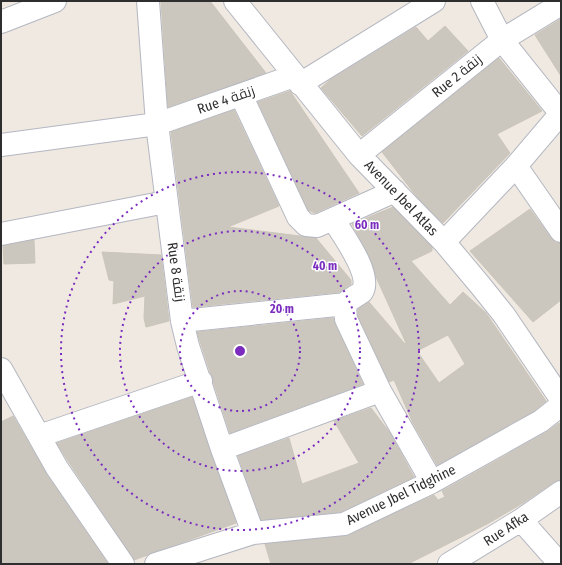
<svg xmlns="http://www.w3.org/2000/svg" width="562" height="565" viewBox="0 0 562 565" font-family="'Fira Sans Condensed',Cairo,sans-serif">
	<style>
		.building { fill: #cbc7bf; stroke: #cbc5ba; fill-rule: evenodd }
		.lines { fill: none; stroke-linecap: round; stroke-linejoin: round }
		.minor-casing { stroke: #b4b7c1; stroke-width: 24 }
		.minor { stroke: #fff; stroke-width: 22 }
		.ring { fill: none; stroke: #7b2cbf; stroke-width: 2; stroke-dasharray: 2 4 }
		.labels { text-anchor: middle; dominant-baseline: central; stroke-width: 3; stroke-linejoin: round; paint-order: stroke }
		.street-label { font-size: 14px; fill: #2e2e2e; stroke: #fff }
		.centre { fill: #7b2cbf; stroke: #fff; stroke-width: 2 }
		.ring-label { font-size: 12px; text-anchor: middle; font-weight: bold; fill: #7b2cbf; stroke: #fff; stroke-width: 3; stroke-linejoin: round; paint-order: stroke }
	</style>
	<rect width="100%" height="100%" fill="#efe9e1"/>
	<path class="building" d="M 161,1 L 210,1 L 266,73 L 168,107 Z
		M 561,19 L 561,76 L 535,35 Z
		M 445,26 L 468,51 L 362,136 L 321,88 L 330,80 L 416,27 L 428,41 Z
		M 499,58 L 542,111 L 497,134 L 510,153 L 443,223 L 417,197 L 382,152 Z
		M 290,91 L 359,193 L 315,213 L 308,210 L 258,102 Z
		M 234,110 L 279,206 L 228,227 L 316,238 L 351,280 L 351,284 L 340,292 L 193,307 L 171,132 Z
		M 393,207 L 432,247 L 432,251 L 411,261 L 450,305 L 463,292 L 486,313 L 546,401 L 534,411 L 437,465 L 413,423 L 394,380 L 389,382 L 358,316 L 358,309 L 369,302 L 405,344 L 406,343 L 376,277 L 371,260 L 352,224 ZM 448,335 L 465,364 L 439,383 L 417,351 Z
		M 530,209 L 551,238 L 555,242 L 561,243 L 561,300 L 533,322 L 470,251 Z
		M 34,240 L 35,263 L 4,264 L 3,246 Z
		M 102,252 L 161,255 L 169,321 L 146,327 L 144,318 L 145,296 L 113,304 L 114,281 L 109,280 Z
		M 333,318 L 335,324 L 363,384 L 230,433 L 197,332 Z
		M 192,397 L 236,523 L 134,560 L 68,461 L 57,443 Z
		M 371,408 L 390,433 L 414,477 L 341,512 L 261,520 L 238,456 L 289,438 L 302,484 L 359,463 L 334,421 Z
		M 13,416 L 47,475 L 108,564 L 1,564 L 1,422 Z
		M 559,423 L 561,426 L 561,480 L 554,482 L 523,503 L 489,523 L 408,564 L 271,564 L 265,544 L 345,536 L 434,495 L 438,500 L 445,497 L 442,491 L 547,432 Z"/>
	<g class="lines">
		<g class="minor-casing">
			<path id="minor" d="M 148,1 L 157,124 L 182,321 L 188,346 L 222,449 L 253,533
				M 235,1 L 359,155 L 444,242 L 480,285 L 504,315 L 561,399
				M 482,1 L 502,40 L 561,114
				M 1,22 L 55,1
				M 300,84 L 434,1
				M 241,95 L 298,217 L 306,225 L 317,226 L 395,191
				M 1,145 L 157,124 L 294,76
				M 359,155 L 502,40 L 561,4
				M 516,166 L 561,231
				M 333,219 C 342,234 373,275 362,292 L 348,301 L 345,308 L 346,319 L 380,391 L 432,482
				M 1,234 L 166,202
				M 444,242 L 516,166 L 561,113
				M 182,321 L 346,304
				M 1,369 L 57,468 L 123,564
				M 39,436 L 201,381
				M 222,449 L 380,391
				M 521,520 L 560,564
				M 156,564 L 253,533 L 344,524 L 432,482 L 541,421 L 561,405
				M 449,564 L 521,520 L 561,492"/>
		</g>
		<use href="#minor" class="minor"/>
	</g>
	<g class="ring">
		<circle cx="240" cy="351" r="60"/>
		<circle cx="240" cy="351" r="120"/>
		<circle cx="240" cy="351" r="179"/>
	</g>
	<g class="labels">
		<g class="street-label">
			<text transform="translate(457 76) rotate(-39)">Rue 2 زنقة</text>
			<text transform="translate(226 100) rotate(-19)">Rue 4 زنقة</text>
			<text transform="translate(401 198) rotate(46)">Avenue Jbel Atlas</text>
			<text transform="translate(176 272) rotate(82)">Rue 8 زنقة</text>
			<text transform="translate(401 495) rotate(-26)">Avenue Jbel Tidghine</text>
			<text transform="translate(506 529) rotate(-33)">Rue Afka</text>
		</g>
	</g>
	<circle cx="240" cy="351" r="6" class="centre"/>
	<g class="ring-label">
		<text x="367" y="229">60 m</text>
		<text x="325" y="270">40 m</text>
		<text x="282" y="313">20 m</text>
	</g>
	<rect width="562" height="565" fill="none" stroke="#2e2e2e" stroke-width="4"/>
</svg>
